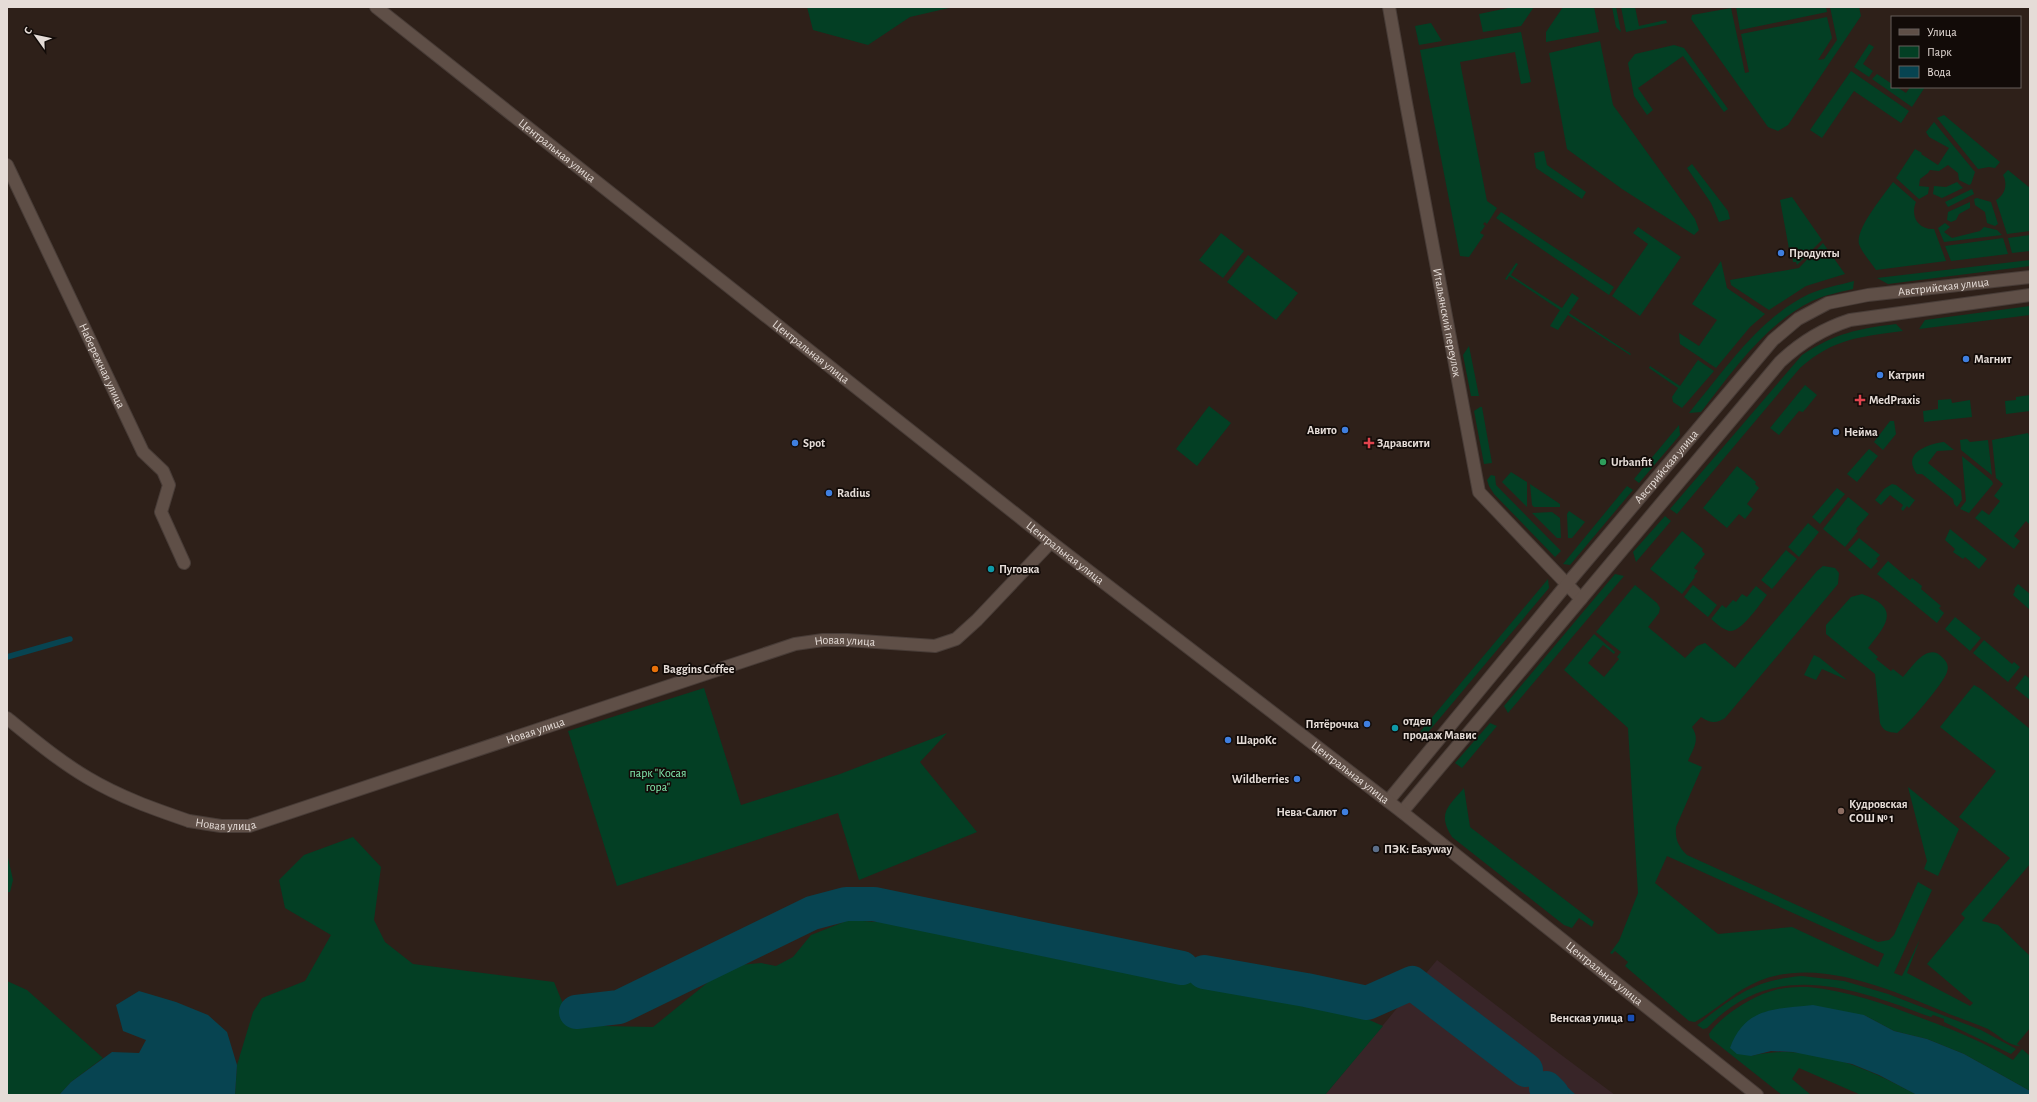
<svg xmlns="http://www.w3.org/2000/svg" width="2037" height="1102" viewBox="0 0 2037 1102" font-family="'Alegreya Sans',sans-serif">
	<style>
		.industrial { fill: #382528 }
		.green { fill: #033f24; fill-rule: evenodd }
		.water { fill: #074451 }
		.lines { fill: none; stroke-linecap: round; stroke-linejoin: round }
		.stream { stroke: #074451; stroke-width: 5.5 }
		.river { stroke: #074451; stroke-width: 34 }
		.pedestrian-casing { stroke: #483c37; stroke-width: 14 }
		.minor-casing { stroke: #483c37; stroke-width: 14 }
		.tertiary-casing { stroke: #483c37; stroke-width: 14 }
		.pedestrian { stroke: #5f4f47; stroke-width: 12 }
		.minor { stroke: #5f4f47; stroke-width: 12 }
		.tertiary { stroke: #5f4f47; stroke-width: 12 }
		.shop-dot { fill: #3f7fe0; stroke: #120b08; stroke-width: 1.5 }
		.health-dot { fill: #e0444e; stroke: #120b08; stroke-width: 1.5 }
		.leisure-dot { fill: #2e9e5b; stroke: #120b08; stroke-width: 1.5 }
		.culture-dot { fill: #0f9aa8; stroke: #120b08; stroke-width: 1.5 }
		.food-dot { fill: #e8710a; stroke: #120b08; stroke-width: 1.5 }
		.education-dot { fill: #8d6e63; stroke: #120b08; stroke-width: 1.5 }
		.service-dot { fill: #5c6f8a; stroke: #120b08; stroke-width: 1.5 }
		.transit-dot { fill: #1a4fb4; stroke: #120b08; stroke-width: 1.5 }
		.labels { text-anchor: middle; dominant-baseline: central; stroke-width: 3.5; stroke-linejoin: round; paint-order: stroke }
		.street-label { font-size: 12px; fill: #e5dcd7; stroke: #120b08 }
		.poi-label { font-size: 12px; font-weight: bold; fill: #e5dcd7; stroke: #120b08; text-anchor: start }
		.park-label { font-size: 12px; fill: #84edb0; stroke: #120b08 }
	</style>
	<rect width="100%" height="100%" fill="#2e2019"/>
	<path class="industrial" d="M 1437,960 L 1560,1054 L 1615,1095 L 1325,1095 Z"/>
	<path class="green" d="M 807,7 L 953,7 L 910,17 L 868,45 L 813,30 Z
		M 1513,7 L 1534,7 L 1521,26 L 1483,32 L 1479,14 Z
		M 1563,7 L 1594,7 L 1599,32 L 1546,42 L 1546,32 Z
		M 1612,7 L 1616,7 L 1621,32 L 1616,27 Z
		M 1621,7 L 1635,7 L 1639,26 L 1666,20 L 1667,23 L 1626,32 Z
		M 1736,7 L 1826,7 L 1827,12 L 1740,30 Z
		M 1830,7 L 1859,7 L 1861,16 L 1788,125 L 1778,131 L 1768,127 L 1691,19 L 1692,15 L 1731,8 L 1745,73 L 1749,72 L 1741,34 L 1827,17 L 1832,38 L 1818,60 L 1824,59 L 1837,40 Z
		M 1431,23 L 1442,41 L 1419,45 L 1415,26 Z
		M 1521,32 L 1531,82 L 1521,84 L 1515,52 L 1460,62 L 1487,201 L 1497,208 L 1487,224 L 1485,222 L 1483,224 L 1485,226 L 1480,233 L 1484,235 L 1469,257 L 1460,256 L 1420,50 Z
		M 1600,41 L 1613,105 L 1695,219 L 1699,230 L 1694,235 L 1622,189 L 1567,149 L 1549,53 Z
		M 1869,44 L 1874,47 L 1863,64 L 1873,71 L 1869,77 L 1854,67 Z
		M 1674,45 L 1684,48 L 1728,109 L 1724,112 L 1683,56 L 1638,88 L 1653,110 L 1647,115 L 1634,96 L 1628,63 L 1635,54 Z
		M 1851,71 L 1909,111 L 1901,123 L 1854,91 L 1822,138 L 1810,130 Z
		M 1877,74 L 1892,84 L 1892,87 L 1897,87 L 1906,93 L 1910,87 L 1925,87 L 1912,107 L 1872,79 Z
		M 1944,115 L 2000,162 L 1995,168 L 1989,167 L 1978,169 L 1937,118 Z
		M 1934,122 L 1975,172 L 1971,184 L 1969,185 L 1959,180 L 1958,173 L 1948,165 L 1939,171 L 1930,170 L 1928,173 L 1920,179 L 1919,186 L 1929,187 L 1928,194 L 1919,199 L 1896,178 L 1915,149 L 1922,153 L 1921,154 L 1938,165 L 1949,148 L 1929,137 L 1926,132 Z
		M 1544,151 L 1547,165 L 1586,192 L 1582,199 L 1536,168 L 1534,153 Z
		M 1692,164 L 1728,211 L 1730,219 L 1719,222 L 1711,203 L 1687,168 Z
		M 2008,170 L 2030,188 L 2030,231 L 2007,234 L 1996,200 C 2005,195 2008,184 2003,175 Z
		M 1893,182 L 1916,202 C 1910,216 1918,230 1934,229 L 1946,261 L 1876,270 C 1871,262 1862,253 1859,244 C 1855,229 1884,195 1893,182 Z
		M 1957,182 L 1963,188 L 1942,198 L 1933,194 L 1934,186 L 1946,187 Z
		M 1972,189 L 1974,194 L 1948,207 L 1945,202 Z
		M 1792,197 L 1822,240 L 1797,265 L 1796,262 L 1793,262 L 1792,254 L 1790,254 L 1780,200 Z
		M 1977,198 L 1991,202 L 1998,224 L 1995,226 L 1987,223 L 1985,212 L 1975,205 L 1974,199 Z
		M 1970,202 L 1970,208 L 1959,214 L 1956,220 L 1951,222 L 1947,220 L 1948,212 Z
		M 1501,212 L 1614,287 L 1609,295 L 1496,218 Z
		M 1945,223 L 1950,227 L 1944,232 L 1952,238 L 1980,231 L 1984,227 L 1997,230 L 2002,235 L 1944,242 L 1938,228 Z
		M 1638,227 L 1681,257 L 1640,316 L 1612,296 L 1648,244 L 1633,233 Z
		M 1221,233 L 1244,251 L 1223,278 L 1199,260 Z
		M 2030,235 L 2030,251 L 2012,253 L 2008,238 Z
		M 2003,238 L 2008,254 L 1951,261 L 1945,246 Z
		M 1823,243 L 1845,274 L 1806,286 L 1769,310 L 1731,285 L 1730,280 L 1799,268 Z
		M 1248,255 L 1298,293 L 1276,320 L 1227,282 Z
		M 2030,260 L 2030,266 L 1888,284 L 1877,278 Z
		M 1721,261 L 1727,288 L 1765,314 L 1750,327 L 1716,368 L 1680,344 L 1679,333 L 1699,346 L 1717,320 L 1692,304 Z
		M 1516,263 L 1518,264 L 1511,275 L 1562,308 L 1572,293 L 1579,298 L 1569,313 L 1631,354 L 1630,355 L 1568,315 L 1558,330 L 1550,326 L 1560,310 L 1509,276 L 1507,280 L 1505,279 Z
		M 1854,281 L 1853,289 C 1840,292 1825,295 1812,301 C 1765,324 1732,372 1701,412 L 1689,413 C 1724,371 1759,318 1809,294 C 1823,288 1839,285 1854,281 Z
		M 2030,306 L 2030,315 L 1919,329 L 1925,320 Z
		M 1896,324 L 1903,331 C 1860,337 1834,338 1800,368 L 1677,514 L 1670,509 L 1802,355 C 1836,333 1857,329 1896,324 Z
		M 1469,346 L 1479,396 L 1471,396 L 1463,355 Z
		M 1698,360 L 1714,371 L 1682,408 L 1673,402 L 1672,397 L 1678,388 L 1649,368 L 1650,366 L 1680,386 Z
		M 1805,385 L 1817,395 L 1803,412 L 1799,411 L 1779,435 L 1770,428 Z
		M 2030,395 L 2030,411 L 2006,414 L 2005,401 L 2016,400 L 2016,397 Z
		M 1951,399 L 1952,403 L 1970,400 L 1972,417 L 1924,422 L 1923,411 L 1938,409 L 1938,400 Z
		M 1209,406 L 1231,423 L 1197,466 L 1176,449 Z
		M 1480,407 L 1482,407 L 1492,463 L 1484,464 L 1474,411 Z
		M 1890,421 L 1894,421 L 1896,434 L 1883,450 L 1874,442 Z
		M 1679,425 L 1680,435 L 1639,483 L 1634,479 Z
		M 2028,433 L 2030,438 L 2030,525 L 2026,521 L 2014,536 L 2020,541 L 2014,549 L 1975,518 L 1982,510 L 1989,515 L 2000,501 L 1994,496 L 2003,484 L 1996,478 L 1992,440 Z
		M 1967,439 L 1970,442 L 1988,440 L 1992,475 L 1961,450 L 1960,440 Z
		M 1944,442 L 1954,450 L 1937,451 L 1928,463 L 1961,490 L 1962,500 L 1957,507 L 1954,504 L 1953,499 L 1922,474 L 1917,474 C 1901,453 1928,444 1944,442 Z
		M 1869,449 L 1878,456 L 1857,482 L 1847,474 Z
		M 1962,456 L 1992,481 L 1993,484 L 1969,513 L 1960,509 L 1966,501 Z
		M 1737,466 L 1756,482 L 1755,484 L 1759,488 L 1747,504 L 1753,509 L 1745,519 L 1739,514 L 1727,528 L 1703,508 Z
		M 1511,472 L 1527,482 L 1527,507 L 1502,482 Z
		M 1491,475 L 1495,476 L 1496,485 L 1561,551 L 1555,557 L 1494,494 L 1489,486 L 1487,480 Z
		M 1530,484 L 1560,504 L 1560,507 L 1534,507 L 1532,505 Z
		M 1892,484 L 1896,485 L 1915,500 L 1909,508 L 1907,506 L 1903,511 L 1901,509 L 1903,505 L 1890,495 L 1881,505 L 1875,500 L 1884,489 Z
		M 1627,486 L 1633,490 L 1570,565 L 1563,564 Z
		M 1837,488 L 1845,494 L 1820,524 L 1812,517 Z
		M 1848,497 L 1869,514 L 1856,529 L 1858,531 L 1845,547 L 1823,529 Z
		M 1569,511 L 1585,522 L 1572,538 L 1568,538 L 1567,514 Z
		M 1552,512 L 1560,518 L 1561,538 L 1557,538 L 1532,513 Z
		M 1665,516 L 1671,521 L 1636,562 L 1633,552 Z
		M 1808,523 L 1819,532 L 1799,557 L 1788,547 Z
		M 1950,529 L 1987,559 L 1979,569 L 1965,557 L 1963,559 L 1953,552 L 1955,549 L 1945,540 Z
		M 1682,531 L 1703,549 L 1702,551 L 1705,554 L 1694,568 L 1698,571 L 1694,576 L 1695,577 L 1682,594 L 1650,569 Z
		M 1859,538 L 1880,555 L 1876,559 L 1878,561 L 1871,569 L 1848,550 Z
		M 1786,550 L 1797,559 L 1772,589 L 1761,580 Z
		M 1888,561 L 1910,580 L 1912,578 L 1922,586 L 1921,589 L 1941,606 L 1939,608 L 1944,613 L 1937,623 L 1877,574 Z
		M 1823,566 L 1835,568 L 1839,573 L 1838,584 L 1725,718 C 1716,724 1710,723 1701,717 L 1692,727 C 1700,740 1694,747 1688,761 L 1702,767 L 1676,827 C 1675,839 1678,846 1687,855 L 1878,942 L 1889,940 L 1894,935 L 1918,882 L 1932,890 L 1894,973 L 1902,976 L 1920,939 L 1907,973 L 1970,1006 L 1973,1003 L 1927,964 L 1965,918 L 1961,914 L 2010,858 L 1959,817 L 1996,771 L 1940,727 L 1974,685 L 1981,689 L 2030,729 L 2030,864 L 1982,921 L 1998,925 L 2030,956 L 2030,1028 L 2017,1044 L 2020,1046 C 2009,1046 1997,1034 1988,1029 C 1981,1026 1973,1023 1965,1020 C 1905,997 1824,954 1759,981 C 1735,991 1717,1009 1695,1022 L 1689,1021 L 1625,966 L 1628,962 L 1615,951 L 1612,954 L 1610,953 L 1619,941 L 1638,893 L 1628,728 L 1564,670 L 1594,634 L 1615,652 L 1614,654 L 1603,645 L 1588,663 L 1604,677 L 1619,659 L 1617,657 L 1621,652 L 1596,632 L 1635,585 L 1657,603 L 1660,608 L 1659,613 L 1648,627 L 1685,658 L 1697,646 L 1705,643 L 1735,668 L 1817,571 ZM 1667,856 L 1884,954 L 1878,967 L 1792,927 L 1718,934 L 1655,883 Z
		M 1615,574 L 1624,576 L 1508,713 L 1504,706 Z
		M 1548,579 L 1549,588 L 1424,737 L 1419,733 Z
		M 2018,584 L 2030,594 L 2030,610 L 2013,595 L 2015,591 L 2014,589 Z
		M 1693,585 L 1717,605 L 1708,617 L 1684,597 Z
		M 1756,586 L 1767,595 C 1760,604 1741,633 1729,631 C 1722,629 1716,623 1711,619 L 1722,605 L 1726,608 L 1733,600 L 1736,602 L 1742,594 L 1747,597 Z
		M 1862,594 C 1901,608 1887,624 1868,648 L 1878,657 L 1876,659 L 1891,671 L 1893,669 L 1903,677 C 1913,666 1928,641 1943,658 C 1947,662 1949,666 1947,672 C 1944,683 1907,726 1897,733 C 1888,732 1883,731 1880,723 L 1875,674 L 1826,634 L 1826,625 L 1851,597 Z
		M 1955,617 L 1981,638 L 1970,651 L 1945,629 Z
		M 1984,640 L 2012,664 L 2014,662 L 2020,667 L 2008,682 L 1973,653 Z
		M 1814,655 L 1820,658 L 1847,680 L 1822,669 L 1816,680 L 1804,675 Z
		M 2025,675 L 2030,679 L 2030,700 L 2015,688 Z
		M 704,688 L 741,805 L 840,774 L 947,733 L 920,762 L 977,832 L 859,880 L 838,813 L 617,886 L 568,731 Z
		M 1490,723 L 1497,726 L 1462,768 L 1455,763 Z
		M 1908,787 L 1959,829 L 1938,876 L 1924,869 L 1927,861 Z
		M 1464,788 L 1470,827 L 1594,922 L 1592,927 L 1579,918 L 1572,928 L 1564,925 L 1452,837 C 1437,813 1448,807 1464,788 Z
		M 353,837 L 381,867 L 374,920 L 385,942 L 413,964 L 554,982 L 568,1016 L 603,1026 L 653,1027 L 728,966 L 761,963 L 776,966 L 793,957 L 811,935 L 849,920 L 921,925 L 1349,1011 L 1383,1026 L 1325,1095 L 235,1095 L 237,1065 L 253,1012 L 262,998 L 305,981 L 331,935 L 285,908 L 279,880 L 304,855 Z
		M 7,853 L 13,880 L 10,892 L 7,892 Z
		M 1802,976 L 1844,981 L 1888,994 L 1981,1030 L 2016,1049 L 2011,1054 L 1944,1022 L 1944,1019 L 1933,1015 L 1931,1017 C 1853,988 1774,957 1707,1028 L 1703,1029 L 1697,1025 C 1735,996 1753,980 1802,976 Z
		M 7,981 L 27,990 L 103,1058 L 71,1082 L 59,1095 L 7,1095 Z
		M 1808,987 C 1849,991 1885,1004 1924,1019 C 1954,1030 1984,1042 2013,1060 L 2022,1049 L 2030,1056 L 2030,1091 L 1964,1054 L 1927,1039 L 1894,1031 L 1864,1015 L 1751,1056 C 1809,1042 1866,1067 1917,1095 L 1861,1095 L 1799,1068 L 1792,1079 L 1811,1095 L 1782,1095 L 1710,1038 L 1709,1034 C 1720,1016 1754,995 1775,990 C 1786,987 1797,987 1808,987 Z"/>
	<path class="water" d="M 139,991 L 176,1002 L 208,1015 L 227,1032 L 237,1065 L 235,1095 L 59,1095 L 71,1082 L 112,1052 L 139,1053 L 146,1040 L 123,1031 L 116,1005 Z
		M 1813,1005 L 1864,1015 L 1894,1031 L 1927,1039 L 1964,1054 L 2030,1091 L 2030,1095 L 1917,1095 L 1879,1075 L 1852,1064 L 1793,1052 L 1771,1051 L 1751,1056 L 1737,1054 L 1730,1048 C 1745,1007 1775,1009 1813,1005 Z
		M 1562,1082 L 1576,1095 L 1551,1095 Z"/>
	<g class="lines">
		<path class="stream" d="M 7,657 L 70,639"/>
		<path class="river" d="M 1204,972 L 1306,990 L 1367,1003 L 1412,983 L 1526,1070
			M 576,1012 L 619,1007 L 812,913 L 846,904 L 874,904 L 1182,968
			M 1546,1088 L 1552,1094"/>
		<g class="pedestrian-casing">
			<path id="pedestrian" d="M 7,718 C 33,739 59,761 88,778 C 120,797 154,809 189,821"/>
		</g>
		<g class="minor-casing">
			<g id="minor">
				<path id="s1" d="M 1389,7 L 1406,103 L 1479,492 L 1581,599"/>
				<path id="s2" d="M 7,165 L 143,452 L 163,471 L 169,485 L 161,512 L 184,563"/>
				<path id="s3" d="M 1388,801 L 1567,584 L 1773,340 L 1798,319 L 1828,303 L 1868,295 L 2030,277"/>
				<path d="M 1402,812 L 1780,362 C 1801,342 1822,329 1850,320 L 2030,295"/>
				<path id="s4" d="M 189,821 L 221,826 L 249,826 L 795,644 L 823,640 L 847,640 L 935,646 L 956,639 L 977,620 L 1051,542"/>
			</g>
		</g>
		<g class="tertiary-casing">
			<g id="tertiary">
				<path id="s5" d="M 376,7 L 1051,542 L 1402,812 L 1757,1095"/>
			</g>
		</g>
		<use href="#pedestrian" class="pedestrian"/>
		<use href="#minor" class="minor"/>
		<use href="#tertiary" class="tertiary"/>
	</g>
	<g class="shop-dot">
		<circle cx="1781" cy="253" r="4"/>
		<circle cx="1966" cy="359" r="4"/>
		<circle cx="1880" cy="375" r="4"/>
		<circle cx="1345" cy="430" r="4"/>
		<circle cx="1836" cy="432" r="4"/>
		<circle cx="795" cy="443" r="4"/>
		<circle cx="829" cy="493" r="4"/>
		<circle cx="1367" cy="724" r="4"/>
		<circle cx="1228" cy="740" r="4"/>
		<circle cx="1297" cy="779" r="4"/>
		<circle cx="1345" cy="812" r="4"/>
	</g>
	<g class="health-dot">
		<path d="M1858 394h4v4h4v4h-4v4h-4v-4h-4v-4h4z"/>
		<path d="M1367 437h4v4h4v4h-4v4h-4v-4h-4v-4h4z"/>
	</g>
	<circle class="leisure-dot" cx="1603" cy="462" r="4"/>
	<g class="culture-dot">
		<circle cx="991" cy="569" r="4"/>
		<circle cx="1395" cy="728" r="4"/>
	</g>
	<circle class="food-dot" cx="655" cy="669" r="4"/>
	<circle class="education-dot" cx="1841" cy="811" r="4"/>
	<circle class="service-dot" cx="1376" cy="849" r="4"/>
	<rect class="transit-dot" x="1627" y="1014" width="8" height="8" rx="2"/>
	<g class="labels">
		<g class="street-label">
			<text stroke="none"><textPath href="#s5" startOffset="231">Центральная улица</textPath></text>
			<text stroke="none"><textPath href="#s3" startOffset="784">Австрийская улица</textPath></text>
			<text stroke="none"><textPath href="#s1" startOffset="321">Итальянский переулок</textPath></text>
			<text stroke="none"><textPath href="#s5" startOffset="555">Центральная улица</textPath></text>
			<text stroke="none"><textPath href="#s2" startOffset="222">Набережная улица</textPath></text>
			<text stroke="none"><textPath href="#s3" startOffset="435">Австрийская улица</textPath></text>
			<text stroke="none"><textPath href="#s5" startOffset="879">Центральная улица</textPath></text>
			<text stroke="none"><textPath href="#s4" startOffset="686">Новая улица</textPath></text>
			<text stroke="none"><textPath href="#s4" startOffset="362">Новая улица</textPath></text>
			<text stroke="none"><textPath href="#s5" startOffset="1239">Центральная улица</textPath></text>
			<text stroke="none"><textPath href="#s4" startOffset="37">Новая улица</textPath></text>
			<text stroke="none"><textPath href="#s5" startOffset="1563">Центральная улица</textPath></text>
		</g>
		<g class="poi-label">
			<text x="1789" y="253">Продукты</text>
			<text x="1974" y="359">Магнит</text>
			<text x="1888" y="375">Катрин</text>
			<text x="1869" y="400">MedPraxis</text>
			<text x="1337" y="430" text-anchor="end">Авито</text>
			<text x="1844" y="432">Нейма</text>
			<text x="803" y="443">Spot</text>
			<text x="1377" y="443">Здравсити</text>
			<text x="1611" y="462">Urbanfit</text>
			<text x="837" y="493">Radius</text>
			<text x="999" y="569">Пуговка</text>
			<text x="663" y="669">Baggins Coffee</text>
			<text x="1403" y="721">отдел<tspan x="1403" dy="14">продаж Мавис</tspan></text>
			<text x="1359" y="724" text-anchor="end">Пятёрочка</text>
			<text x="1236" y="740">ШароКс</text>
			<text x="1289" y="779" text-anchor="end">Wildberries</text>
			<text x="1849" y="804">Кудровская<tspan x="1849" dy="14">СОШ № 1</tspan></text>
			<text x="1337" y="812" text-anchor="end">Нева-Салют</text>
			<text x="1384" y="849">ПЭК: Easyway</text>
			<text x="1623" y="1018" text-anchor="end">Венская улица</text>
		</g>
		<g class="park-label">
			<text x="658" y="773">парк "Косая<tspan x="658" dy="14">гора"</tspan></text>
		</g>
	</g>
	<rect width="2037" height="1102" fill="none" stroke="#e5dcd7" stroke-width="16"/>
	<rect x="1891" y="16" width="130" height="72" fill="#120b08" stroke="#665f5b"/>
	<rect x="1899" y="29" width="20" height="6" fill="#5f4f47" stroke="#665f5b"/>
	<text x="1927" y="36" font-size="12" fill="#e5dcd7">Улица</text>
	<rect x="1899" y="46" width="20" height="12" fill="#033f24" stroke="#665f5b"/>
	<text x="1927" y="56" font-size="12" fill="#e5dcd7">Парк</text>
	<rect x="1899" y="66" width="20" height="12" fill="#074451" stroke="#665f5b"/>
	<text x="1927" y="76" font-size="12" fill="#e5dcd7">Вода</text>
	<g transform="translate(36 36) rotate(303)" stroke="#120b08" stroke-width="3" paint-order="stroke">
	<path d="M0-3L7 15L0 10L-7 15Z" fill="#e5dcd7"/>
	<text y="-6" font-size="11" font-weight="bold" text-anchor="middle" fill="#e5dcd7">С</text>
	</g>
</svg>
